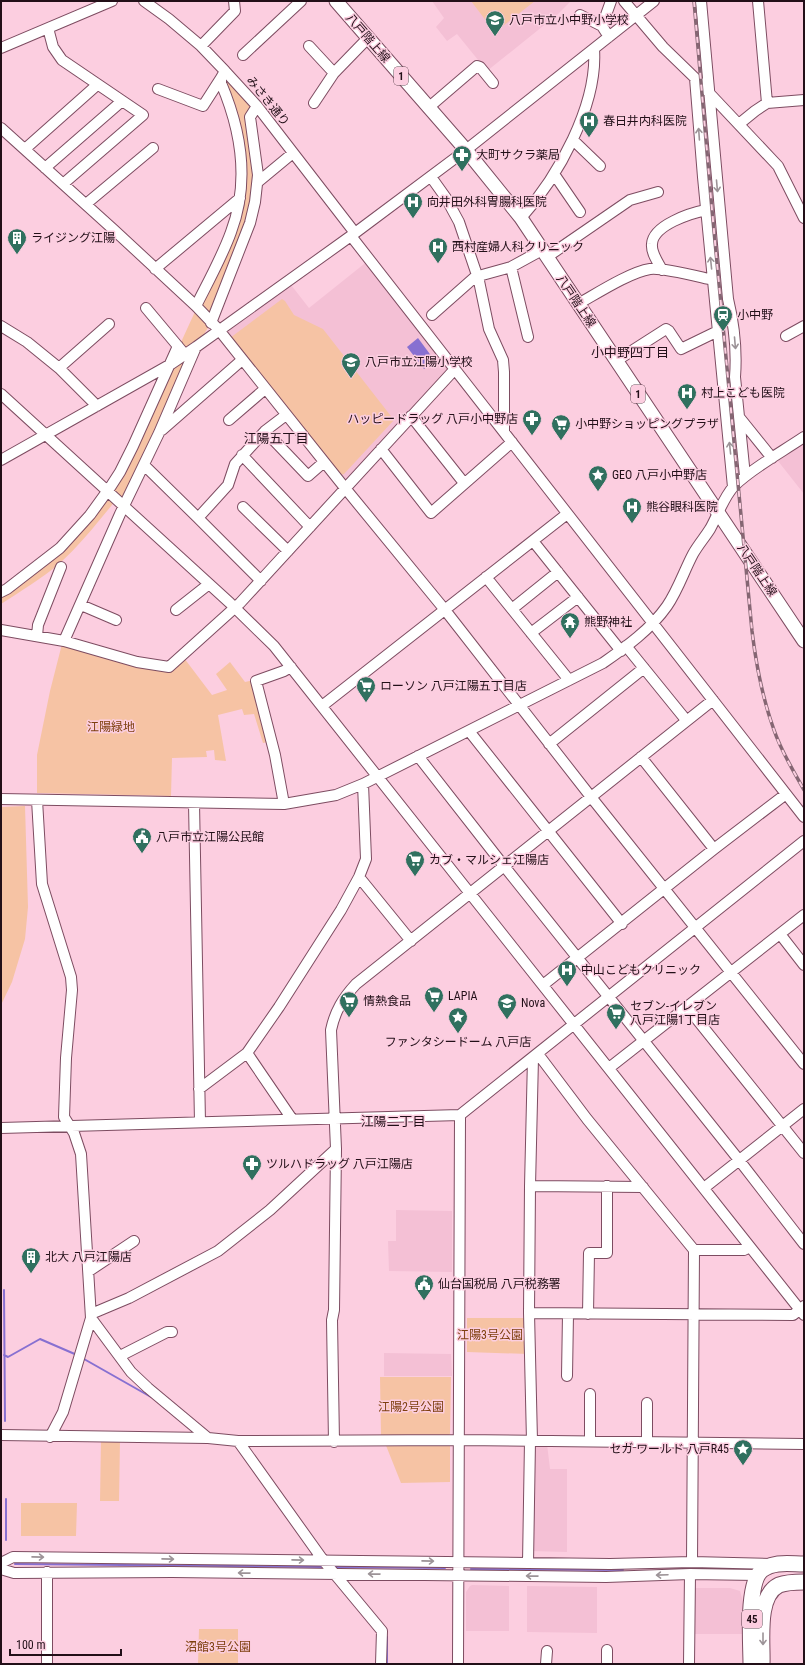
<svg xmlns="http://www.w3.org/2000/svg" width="805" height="1665" viewBox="0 0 805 1665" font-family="'Roboto Condensed','Noto Sans JP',sans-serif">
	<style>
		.built { fill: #f4c0d5 }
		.green { fill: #f6c3a4 }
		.water { fill: #8770d1 }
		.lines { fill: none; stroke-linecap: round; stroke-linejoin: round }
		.stream { stroke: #8770d1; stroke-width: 2 }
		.minor-casing { stroke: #7d4c61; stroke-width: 12 }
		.major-casing { stroke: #7d4c61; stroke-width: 15 }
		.highway-casing { stroke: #7d4c61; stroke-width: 17 }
		.minor { stroke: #fff; stroke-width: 10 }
		.major { stroke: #fff; stroke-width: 13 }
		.highway { stroke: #fff; stroke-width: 15 }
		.rail-casing { stroke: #856673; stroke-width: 3.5 }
		.rail { stroke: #fccee0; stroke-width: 2; stroke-dasharray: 6; stroke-linecap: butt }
		.oneway { stroke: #9c9397 }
		.labels { text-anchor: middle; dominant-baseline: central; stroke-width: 3; stroke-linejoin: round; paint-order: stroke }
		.shield { fill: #fccee0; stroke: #634854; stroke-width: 1 }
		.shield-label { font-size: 11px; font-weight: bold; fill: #220f18 }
		.poi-label { font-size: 12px; fill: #220f18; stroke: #fccee0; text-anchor: start }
		.street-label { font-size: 12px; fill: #220f18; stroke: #fccee0 }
		.park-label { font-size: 12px; fill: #7e400f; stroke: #fccee0 }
		.neighbourhood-label { font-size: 13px; fill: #220f18; stroke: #fccee0 }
	</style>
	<rect width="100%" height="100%" fill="#fccee0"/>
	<path class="built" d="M 432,1 L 571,1 L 558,14 L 487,71 L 457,34 L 447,41 L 436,27 L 444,18 Z
		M 369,260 L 455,369 L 345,488 L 219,330 L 288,281 L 309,308 Z
		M 804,443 L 804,494 L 778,461 Z
		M 396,1210 L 452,1211 L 452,1272 L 389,1271 L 388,1241 L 396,1241 Z
		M 384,1353 L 451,1354 L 452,1376 L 384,1376 Z
		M 532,1444 L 547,1444 L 550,1469 L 567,1469 L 567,1552 L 530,1551 Z
		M 472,1585 L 509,1586 L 509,1631 L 466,1631 L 466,1592 L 470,1586 Z
		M 527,1586 L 597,1587 L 597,1633 L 527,1632 Z
		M 694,1588 L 730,1588 L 740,1591 L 744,1605 L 744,1634 L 694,1634 Z"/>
	<path class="green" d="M 471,1 L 535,1 L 499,29 L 490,26 Z
		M 225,71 L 257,106 L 251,113 L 255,202 L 211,323 L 196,347 L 127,500 L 116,500 C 98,522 80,545 59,564 C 41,579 21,591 1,604 L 1,592 L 43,563 L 102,497 L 171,364 L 232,231 L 242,170 L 221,83 Z
		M 282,299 L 285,301 L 294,315 L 323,329 L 394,420 L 344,474 L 341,475 L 230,338 Z
		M 62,644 L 165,671 L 184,658 L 212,695 L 227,690 L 216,674 L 230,662 L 245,682 L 254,680 L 269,742 L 263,743 L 254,714 L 244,715 L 242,709 L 218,715 L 226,761 L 215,760 L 214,750 L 206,751 L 207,757 L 172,758 L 171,796 L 37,793 L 37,755 L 50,691 Z
		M 25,806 L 28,907 L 25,939 L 12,982 L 1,1005 L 1,807 Z
		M 467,1318 L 527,1318 L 528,1354 L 467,1352 Z
		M 380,1377 L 451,1377 L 450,1434 L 446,1437 L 383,1438 L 381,1435 Z
		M 101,1439 L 120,1440 L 119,1501 L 100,1501 Z
		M 450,1442 L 450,1482 L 401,1483 L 385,1443 Z
		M 21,1503 L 77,1503 L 76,1536 L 21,1536 Z
		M 199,1629 L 238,1629 L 238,1664 L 198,1664 Z"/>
	<path class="water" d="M 418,338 L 435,361 L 424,369 L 407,347 Z"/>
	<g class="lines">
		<path class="stream" d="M 4,1290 L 5,1421
			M 4,1355 L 8,1357 L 40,1339 L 77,1355
			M 84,1359 L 151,1397
			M 6,1499 L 6,1540
			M 15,1564 L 321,1567
			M 334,1567 L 445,1568
			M 471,1569 L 623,1570
			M 387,1637 L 387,1664"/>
		<g class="minor-casing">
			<path id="minor" d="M 144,1 L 169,19 L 201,46 L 225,71 L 257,106 L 355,233
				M 624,1 L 663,47 L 695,78 L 778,166 L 804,218
				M 701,1 L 728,299 C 734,324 737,351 735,377 L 745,476
				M 758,1 L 767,103
				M 580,15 L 602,26
				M 48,28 L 53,47 L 62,60 L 143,115 L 63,184
				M 609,37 L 602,26 L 611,1
				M 201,46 L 235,11 L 234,1
				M 309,46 L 334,73
				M 1,48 L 112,1
				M 243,55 L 301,1
				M 695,78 L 703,177 L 733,487
				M 158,89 L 203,106 L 221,78
				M 314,103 L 334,73 L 368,38
				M 428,108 L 477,66 L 480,67 L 493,83
				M 739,124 L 755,111 L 767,103 L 804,100
				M 1,128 L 114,230 L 196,306 L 219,330 L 345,488 L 445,610 L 591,797 L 804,1064
				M 573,140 L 600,166
				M 25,149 L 97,85
				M 45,168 L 122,101
				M 554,174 L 580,212
				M 431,177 L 446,198 L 459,222 L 479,281 L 489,329 L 503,360 L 504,372 L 504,432
				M 258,182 L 293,153
				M 86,204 L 153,148
				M 521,218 C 558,177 598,105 594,49
				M 351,236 L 804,817
				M 547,257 L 630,200 L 658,192
				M 511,267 L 528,337
				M 155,269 L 240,198
				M 662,270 C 658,262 651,253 652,244 C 653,225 691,213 706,210
				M 578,304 C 596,294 630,272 650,269 C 662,267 699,277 713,280
				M 196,306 C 208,282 222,257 231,232 C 250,182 241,130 221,83 L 221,78 L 225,71
				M 146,308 L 182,351
				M 432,315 L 475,277 L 511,267 L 542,250
				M 211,323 L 250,223 L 255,202 L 258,175 L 250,117 L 257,106
				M 1,326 L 27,342 L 59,368 L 97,406
				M 786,336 L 804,326
				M 616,361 L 666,329 L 669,331 L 681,349 L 718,331
				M 59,368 L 109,324
				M 1,394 L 230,603 L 274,646 L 804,1315
				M 411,416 L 464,483
				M 739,417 L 772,458
				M 229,420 L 265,389
				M 162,430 L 242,360
				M 265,431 L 308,476 L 324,462
				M 381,449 L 431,513 L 512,442
				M 242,455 L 310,527
				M 1,460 L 171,364 L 196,347 L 355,233 L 466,150 L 654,1
				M 144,465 L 198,518 L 228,485 L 235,464 L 265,431 L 286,415
				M 243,507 L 288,551
				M 198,518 L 261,581
				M 533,541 L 621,651
				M 486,577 L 569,680
				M 1,592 L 7,589 L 60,548 L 90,515 L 111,486 L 120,472 L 133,446 L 178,346
				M 81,605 L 116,620
				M 512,609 L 558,572
				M 176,610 L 209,584
				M 1,630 L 64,641 L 137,662 L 169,667 L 240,603 L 455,369
				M 531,633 L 578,597
				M 37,636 L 38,625 L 61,567
				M 64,641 L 120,514 L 159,433 L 196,347
				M 626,646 L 686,720
				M 322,706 L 567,514
				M 469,731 L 622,924
				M 549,744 L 644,668
				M 418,756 L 504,866 L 739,1160 L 804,1244
				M 641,757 L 714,849
				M 1,799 L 284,804 L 336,795 L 363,784 L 603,663 C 626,647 651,629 667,606 C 678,590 684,571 693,554 C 698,545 705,537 710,529 C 718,515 723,498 734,486 C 752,468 782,452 804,437
				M 37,800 L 42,884 L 71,977 L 72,990 L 66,1058 L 64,1117 L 74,1133 L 81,1154 L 91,1318 L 63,1412 L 50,1437
				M 194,803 L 200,1122
				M 284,804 L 275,755 L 256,681 L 284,671 L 291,667
				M 359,877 L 411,941
				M 780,934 L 804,965
				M 543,985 L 714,849 L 786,794
				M 687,1007 L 804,1153
				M 247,1053 L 292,1119
				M 538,1054 L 587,1119 L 694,1250 L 692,1562
				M 609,1068 L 804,915
				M 199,1089 L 247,1053 L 279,1007 L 341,910 L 359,877 L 366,859 L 363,784
				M 1,1128 L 460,1115 L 804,841
				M 530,1186 L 643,1187
				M 704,1188 L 804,1109
				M 694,1250 L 744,1250 L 750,1247
				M 89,1271 L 134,1241
				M 529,1313 L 793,1315 L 804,1306
				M 91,1314 L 129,1298 L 218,1251 L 270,1210 L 336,1149
				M 588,1314 L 589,1253 L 607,1253 L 607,1186
				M 91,1318 L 131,1372 L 148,1388 L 208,1438
				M 120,1356 L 167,1332 L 172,1332
				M 567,1376 L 568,1314
				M 1,1435 L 208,1438 L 238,1441 L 459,1440 L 804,1444
				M 238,1441 L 323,1560 L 382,1631 L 381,1664
				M 532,1441 L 529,1313 L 530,1186 L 533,1058
				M 590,1441 L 590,1394
				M 334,1442 L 332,1320 L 334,1310 L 336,1149 L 331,1030 C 335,1011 343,998 356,984 L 713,700
				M 647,1442 L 647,1403
				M 1,1563 L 13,1557 L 610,1564 L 692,1562 L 771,1564
				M 528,1563 L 530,1441
				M 1,1569 L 14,1573 L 172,1572 L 606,1577 L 690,1574 L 757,1575
				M 47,1572 L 47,1664
				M 458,1664 L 460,1115
				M 546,1664 L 547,1651
				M 607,1664 L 607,1650
				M 689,1664 L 690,1574"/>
		</g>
		<g class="major-casing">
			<path id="major" d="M 336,1 L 466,150 L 521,218 L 804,641"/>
		</g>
		<g class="highway-casing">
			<path id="highway" d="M 751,1664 C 751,1644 746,1583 762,1570 C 774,1561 790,1564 804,1564
				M 762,1664 C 763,1643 756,1596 779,1585 C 787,1582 796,1582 804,1582"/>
		</g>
		<use href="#minor" class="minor"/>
		<use href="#major" class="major"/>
		<use href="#highway" class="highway"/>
		<g class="rail-casing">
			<path id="rail" d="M 694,1 L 712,210 L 752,631 C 756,664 762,697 774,730 C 781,751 793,770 804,790"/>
		</g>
		<use href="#rail" class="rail"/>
	</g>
	<defs><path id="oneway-shaft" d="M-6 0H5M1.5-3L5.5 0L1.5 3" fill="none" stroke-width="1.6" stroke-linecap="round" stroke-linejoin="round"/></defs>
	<g class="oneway">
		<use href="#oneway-shaft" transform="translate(699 134) rotate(-94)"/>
		<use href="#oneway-shaft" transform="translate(717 186) rotate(85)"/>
		<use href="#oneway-shaft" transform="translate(711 263) rotate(-96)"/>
		<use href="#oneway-shaft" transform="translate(735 343) rotate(85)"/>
		<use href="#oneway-shaft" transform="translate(730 448) rotate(-96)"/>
		<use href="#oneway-shaft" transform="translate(38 1557) rotate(1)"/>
		<use href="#oneway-shaft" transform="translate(168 1559) rotate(1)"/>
		<use href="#oneway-shaft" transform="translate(298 1560) rotate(1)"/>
		<use href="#oneway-shaft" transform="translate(428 1561) rotate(1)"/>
		<use href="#oneway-shaft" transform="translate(244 1573) rotate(-179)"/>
		<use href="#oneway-shaft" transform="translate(374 1574) rotate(-179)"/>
		<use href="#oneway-shaft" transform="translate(662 1575) rotate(178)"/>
		<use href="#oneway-shaft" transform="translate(532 1576) rotate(-179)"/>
		<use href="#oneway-shaft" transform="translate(763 1639) rotate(90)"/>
	</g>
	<defs>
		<g id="school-pin" transform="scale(1)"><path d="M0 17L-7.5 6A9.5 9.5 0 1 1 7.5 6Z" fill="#30705f" stroke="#fccee0"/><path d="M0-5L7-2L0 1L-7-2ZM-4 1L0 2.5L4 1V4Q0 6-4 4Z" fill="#fff"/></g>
		<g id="hospital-pin" transform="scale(1)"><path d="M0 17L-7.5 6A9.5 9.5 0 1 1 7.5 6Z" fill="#30705f" stroke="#fccee0"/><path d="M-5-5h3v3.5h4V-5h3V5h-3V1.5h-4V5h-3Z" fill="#fff"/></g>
		<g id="pharmacy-pin" transform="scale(1)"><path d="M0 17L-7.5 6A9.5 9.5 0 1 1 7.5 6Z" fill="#30705f" stroke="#fccee0"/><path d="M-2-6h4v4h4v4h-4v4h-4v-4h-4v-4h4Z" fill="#fff"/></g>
		<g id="building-pin" transform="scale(1)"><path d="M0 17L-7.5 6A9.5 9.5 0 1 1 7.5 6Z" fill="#30705f" stroke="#fccee0"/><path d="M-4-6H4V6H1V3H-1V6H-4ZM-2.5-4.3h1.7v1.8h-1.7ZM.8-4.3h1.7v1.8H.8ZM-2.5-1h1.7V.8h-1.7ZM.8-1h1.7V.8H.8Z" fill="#fff"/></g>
		<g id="station-pin" transform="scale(1)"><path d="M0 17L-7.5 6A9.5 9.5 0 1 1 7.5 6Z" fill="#30705f" stroke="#fccee0"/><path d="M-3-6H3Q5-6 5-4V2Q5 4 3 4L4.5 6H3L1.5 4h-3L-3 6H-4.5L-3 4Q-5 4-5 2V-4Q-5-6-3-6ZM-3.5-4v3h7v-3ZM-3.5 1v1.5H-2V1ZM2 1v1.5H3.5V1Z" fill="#fff"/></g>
		<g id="supermarket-pin" transform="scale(1)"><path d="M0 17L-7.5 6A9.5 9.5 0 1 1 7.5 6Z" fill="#30705f" stroke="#fccee0"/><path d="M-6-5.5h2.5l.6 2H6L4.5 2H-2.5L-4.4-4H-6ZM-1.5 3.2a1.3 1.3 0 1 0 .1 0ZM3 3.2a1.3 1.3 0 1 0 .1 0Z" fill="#fff"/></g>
		<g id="sight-pin" transform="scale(1)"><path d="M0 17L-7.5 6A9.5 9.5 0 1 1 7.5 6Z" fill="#30705f" stroke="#fccee0"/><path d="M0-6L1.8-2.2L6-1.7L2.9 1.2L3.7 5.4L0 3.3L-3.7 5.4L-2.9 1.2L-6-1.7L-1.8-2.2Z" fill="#fff"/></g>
		<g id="temple-pin" transform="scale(1)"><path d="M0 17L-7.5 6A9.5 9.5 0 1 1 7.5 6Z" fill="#30705f" stroke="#fccee0"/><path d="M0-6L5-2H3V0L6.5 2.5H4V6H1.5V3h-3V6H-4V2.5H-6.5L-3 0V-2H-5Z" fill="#fff"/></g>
		<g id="civic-pin" transform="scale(1)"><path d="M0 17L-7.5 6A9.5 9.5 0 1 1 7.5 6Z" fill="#30705f" stroke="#fccee0"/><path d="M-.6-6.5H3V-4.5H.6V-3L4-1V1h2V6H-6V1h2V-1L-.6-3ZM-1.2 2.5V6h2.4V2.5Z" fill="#fff"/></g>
	</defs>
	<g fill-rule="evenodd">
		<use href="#school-pin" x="495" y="20"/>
		<use href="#hospital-pin" x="589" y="121"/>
		<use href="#pharmacy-pin" x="462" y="155"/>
		<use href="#hospital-pin" x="413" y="202"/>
		<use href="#building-pin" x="17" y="238"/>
		<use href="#hospital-pin" x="438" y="247"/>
		<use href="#station-pin" x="723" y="315"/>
		<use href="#school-pin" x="351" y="362"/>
		<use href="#hospital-pin" x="687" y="393"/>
		<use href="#pharmacy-pin" x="532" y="419"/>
		<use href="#supermarket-pin" x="561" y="424"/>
		<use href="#sight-pin" x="598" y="475"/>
		<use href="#hospital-pin" x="632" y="507"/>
		<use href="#temple-pin" x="570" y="622"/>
		<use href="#supermarket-pin" x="366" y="686"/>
		<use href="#civic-pin" x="142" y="837"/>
		<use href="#supermarket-pin" x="415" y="860"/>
		<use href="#hospital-pin" x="567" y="970"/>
		<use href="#supermarket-pin" x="434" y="996"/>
		<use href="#supermarket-pin" x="349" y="1001"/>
		<use href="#school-pin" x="507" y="1003"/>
		<use href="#supermarket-pin" x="616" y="1013"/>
		<use href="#sight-pin" x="458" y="1017"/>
		<use href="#pharmacy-pin" x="252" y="1164"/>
		<use href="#building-pin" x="31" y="1257"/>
		<use href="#civic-pin" x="424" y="1284"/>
		<use href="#sight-pin" x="743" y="1449"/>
	</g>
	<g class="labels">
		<g class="shield">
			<rect x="394" y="67" width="14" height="18" rx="3"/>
			<rect x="631" y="385" width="14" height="18" rx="3"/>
			<rect x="742" y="1610" width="20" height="18" rx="3"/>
		</g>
		<g class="shield-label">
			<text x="401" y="76">1</text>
			<text x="638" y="394">1</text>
			<text x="752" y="1619">45</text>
		</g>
		<g class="poi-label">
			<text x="509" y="20">八戸市立小中野小学校</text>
			<text x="603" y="121">春日井内科医院</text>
			<text x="476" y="155">大町サクラ薬局</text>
			<text x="427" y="202">向井田外科胃腸科医院</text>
			<text x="31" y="238">ライジング江陽</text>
			<text x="452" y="247">西村産婦人科クリニック</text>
			<text x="737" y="315">小中野</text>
			<text x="365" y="362">八戸市立江陽小学校</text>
			<text x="701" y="393">村上こども医院</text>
			<text x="518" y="419" text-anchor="end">ハッピードラッグ 八戸小中野店</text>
			<text x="575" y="424">小中野ショッピングプラザ</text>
			<text x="612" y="475">GEO 八戸小中野店</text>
			<text x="646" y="507">熊谷眼科医院</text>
			<text x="584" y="622">熊野神社</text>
			<text x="380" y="686">ローソン 八戸江陽五丁目店</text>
			<text x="156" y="837">八戸市立江陽公民館</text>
			<text x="429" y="860">カブ・マルシェ江陽店</text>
			<text x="581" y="970">中山こどもクリニック</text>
			<text x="448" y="996">LAPIA</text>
			<text x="363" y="1001">情熱食品</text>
			<text x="521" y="1003">Nova</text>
			<text x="630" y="1006">セブン-イレブン<tspan x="630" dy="14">八戸江陽1丁目店</tspan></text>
			<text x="458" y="1042" text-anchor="middle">ファンタシードーム 八戸店</text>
			<text x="266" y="1164">ツルハドラッグ 八戸江陽店</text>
			<text x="45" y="1257">北大 八戸江陽店</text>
			<text x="438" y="1284">仙台国税局 八戸税務署</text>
			<text x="729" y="1449" text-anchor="end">セガ ワールド 八戸R45</text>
		</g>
		<g class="street-label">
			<text transform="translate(368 38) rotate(49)">八戸階上線</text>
			<text transform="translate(268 101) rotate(51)">みさき通り</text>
			<text transform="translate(576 301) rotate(56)">八戸階上線</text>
			<text transform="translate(757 570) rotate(56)">八戸階上線</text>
		</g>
		<g class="park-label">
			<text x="111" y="727">江陽緑地</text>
			<text x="490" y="1335">江陽3号公園</text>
			<text x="411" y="1407">江陽2号公園</text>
			<text x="218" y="1647">沼館3号公園</text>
		</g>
		<g class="neighbourhood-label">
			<text x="630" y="352">小中野四丁目</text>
			<text x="276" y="438">江陽五丁目</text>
			<text x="393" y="1121">江陽二丁目</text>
		</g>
	</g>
	<rect width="805" height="1665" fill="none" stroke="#220f18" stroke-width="4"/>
	<path d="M10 1649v6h111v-6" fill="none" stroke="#220f18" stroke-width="2"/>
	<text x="16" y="1649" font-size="12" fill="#220f18" stroke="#fccee0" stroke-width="3" paint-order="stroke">100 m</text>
</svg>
